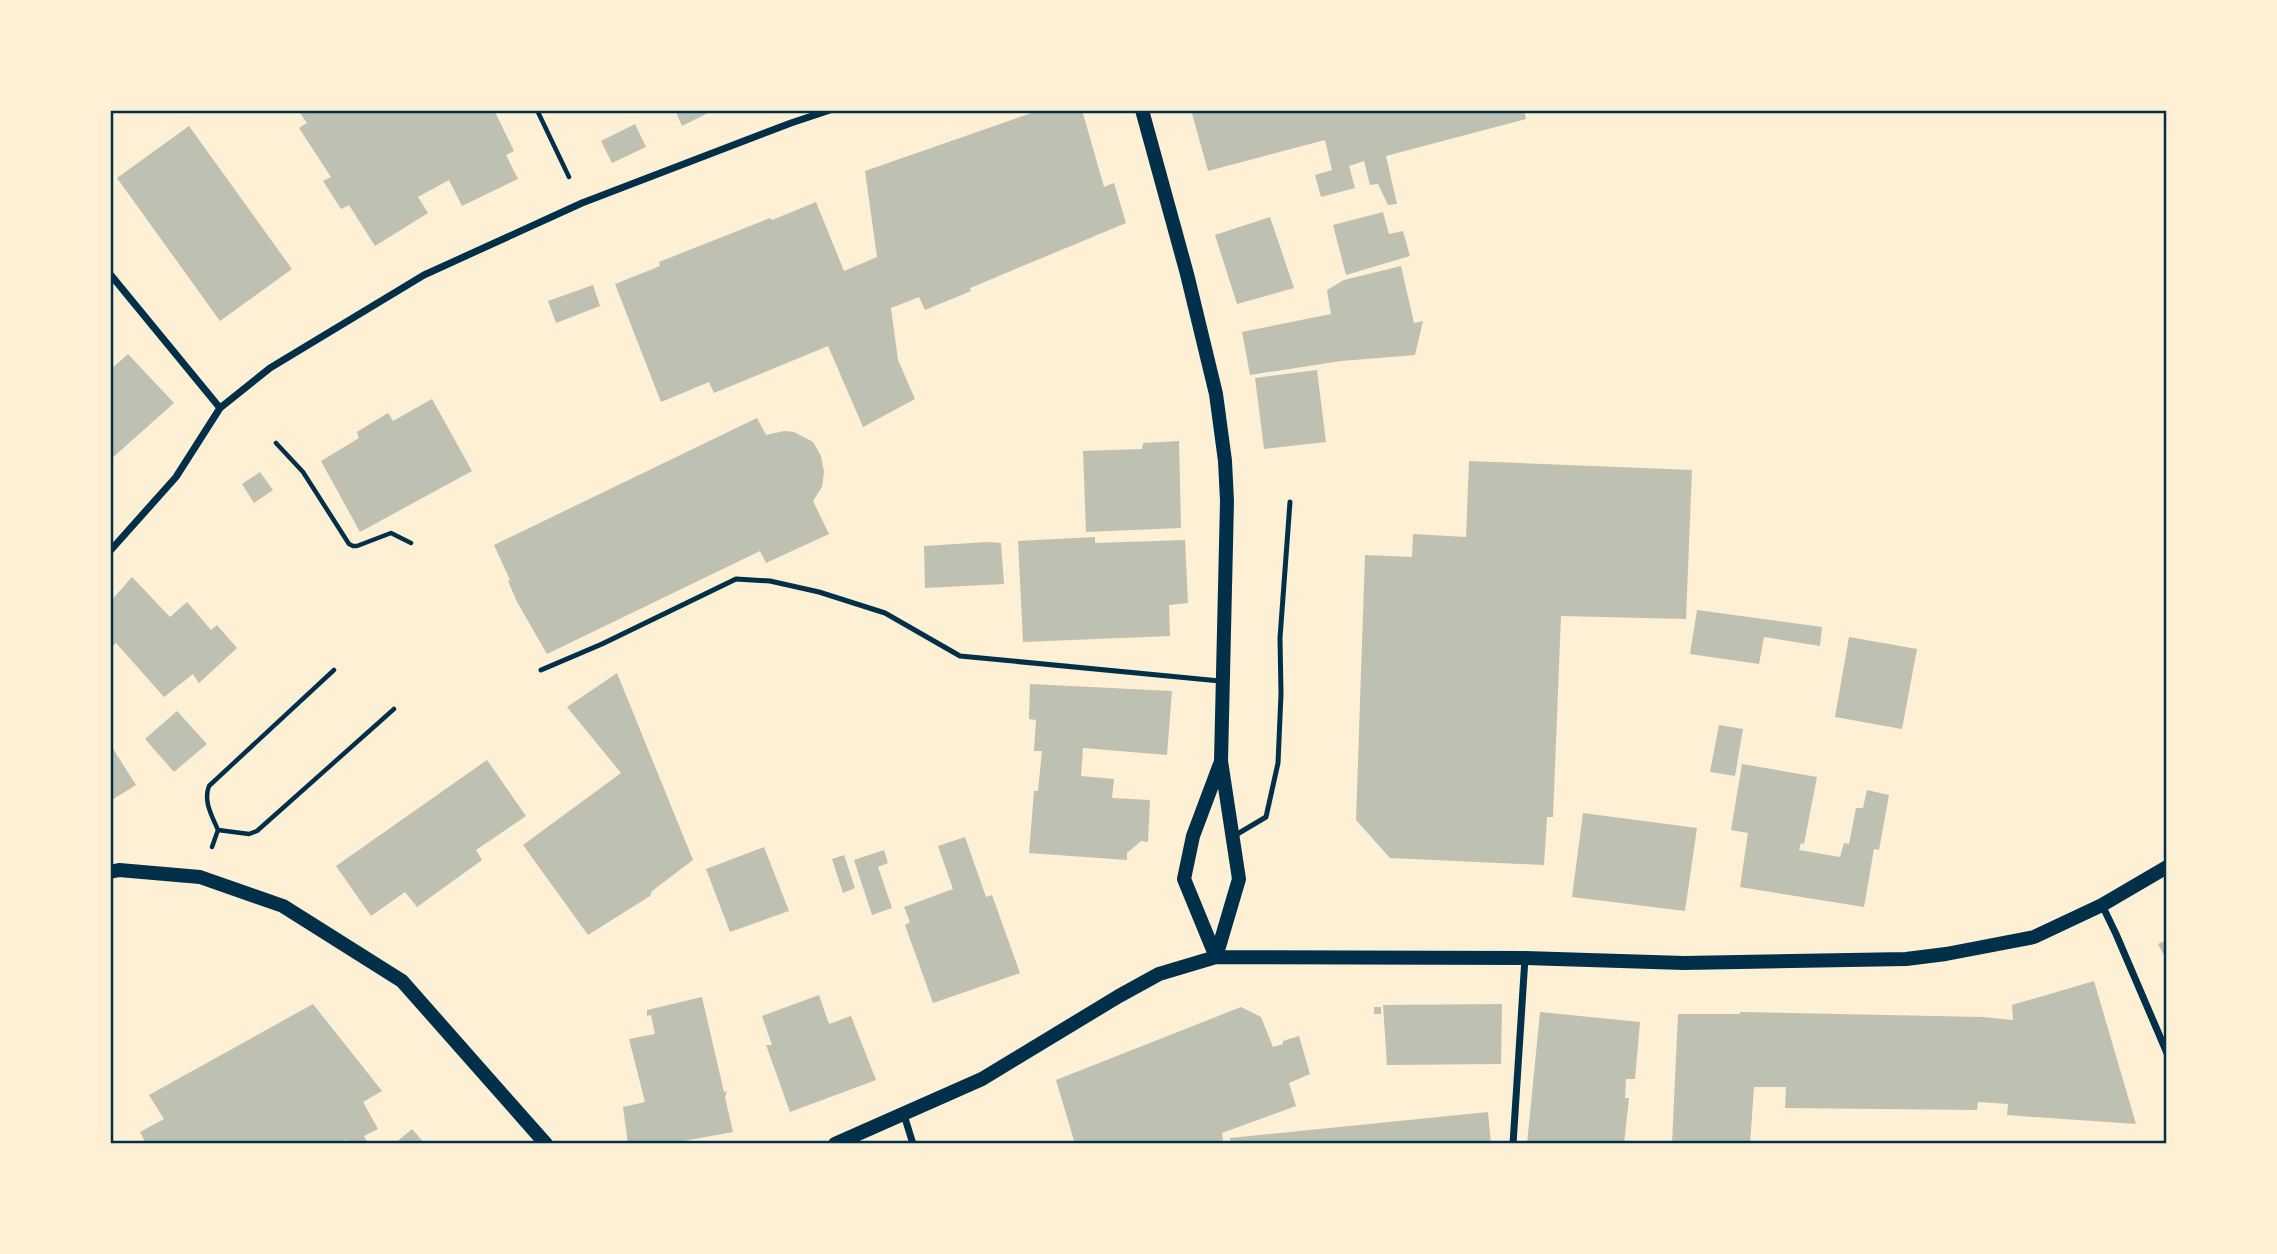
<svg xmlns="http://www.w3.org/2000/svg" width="2277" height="1254" viewBox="0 0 2277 1254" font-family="Ubuntu,sans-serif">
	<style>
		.building { fill: #bec0b2 }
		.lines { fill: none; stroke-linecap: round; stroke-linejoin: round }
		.path { stroke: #003049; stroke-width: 4.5 }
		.service { stroke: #003049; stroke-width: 5 }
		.minor { stroke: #003049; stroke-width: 7 }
		.secondary { stroke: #003049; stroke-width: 14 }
		.neatline { fill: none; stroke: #003049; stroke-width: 2.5 }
	</style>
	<rect width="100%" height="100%" fill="#fdf0d5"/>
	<path class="building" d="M 298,110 L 494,110 L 514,151 L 506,155 L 518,179 L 462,206 L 449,180 L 418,197 L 428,213 L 375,246 L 349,205 L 341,209 L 323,181 L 331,177 L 299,128 L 307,123 Z
		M 675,110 L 714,110 L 682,126 Z
		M 1040,110 L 1082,110 L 1104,187 L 1114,183 L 1126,223 L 970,288 L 971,291 L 925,310 L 919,297 L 891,308 L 898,360 L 915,399 L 863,427 L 828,346 L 714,393 L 709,382 L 661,402 L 615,284 L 660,266 L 659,262 L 770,218 L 772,220 L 816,202 L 844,271 L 877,257 L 865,171 Z
		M 1191,110 L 1524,110 L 1526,119 L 1386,156 L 1397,204 L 1388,205 L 1378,184 L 1370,185 L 1364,161 L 1349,166 L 1355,188 L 1321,197 L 1315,175 L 1332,170 L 1325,140 L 1208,171 Z
		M 635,124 L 646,147 L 612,163 L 601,141 Z
		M 189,126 L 292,269 L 220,321 L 117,178 Z
		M 1383,212 L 1389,234 L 1403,231 L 1410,256 L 1346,275 L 1333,225 Z
		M 1270,217 L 1294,288 L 1237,304 L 1215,235 Z
		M 1401,266 L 1414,323 L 1423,321 L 1415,355 L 1341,361 L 1250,375 L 1242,332 L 1331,314 L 1327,290 L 1344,280 Z
		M 593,285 L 600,306 L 556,323 L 548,301 Z
		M 128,354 L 174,403 L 110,460 L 110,370 Z
		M 1317,370 L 1326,442 L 1264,449 L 1255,378 Z
		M 432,399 L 472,471 L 360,532 L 321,461 L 359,438 L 357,432 L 388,413 L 393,421 Z
		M 757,418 L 766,435 L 784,431 L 794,432 L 813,442 L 821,456 L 824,472 L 822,487 L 813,501 L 829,534 L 766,563 L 760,551 L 547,654 L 517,602 L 508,581 L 510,580 L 494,545 Z
		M 1179,441 L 1181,528 L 1086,532 L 1083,451 L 1142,449 L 1143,443 Z
		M 1469,461 L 1692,470 L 1686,619 L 1561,616 L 1553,817 L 1547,817 L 1544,865 L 1390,858 L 1356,820 L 1365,555 L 1412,557 L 1413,534 L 1466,537 Z
		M 260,472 L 273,490 L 254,503 L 242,484 Z
		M 1095,537 L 1095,543 L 1185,540 L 1188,603 L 1169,605 L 1170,636 L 1023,642 L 1018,541 Z
		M 987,542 L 1001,543 L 1004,584 L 925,588 L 924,546 Z
		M 132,577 L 170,617 L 187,602 L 211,630 L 217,625 L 237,648 L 199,683 L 193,674 L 164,697 L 116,643 L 110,649 L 110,602 Z
		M 1697,610 L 1822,627 L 1820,646 L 1764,637 L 1759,664 L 1690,654 Z
		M 1849,637 L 1917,649 L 1902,729 L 1835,717 Z
		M 617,673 L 693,860 L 652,891 L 650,896 L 588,935 L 523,845 L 621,773 L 567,707 Z
		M 1030,684 L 1172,691 L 1167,755 L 1083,748 L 1081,776 L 1114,779 L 1112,798 L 1150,800 L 1148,842 L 1141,841 L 1127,853 L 1127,860 L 1029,853 L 1034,791 L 1038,791 L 1042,751 L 1034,751 L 1036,720 L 1029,719 Z
		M 177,711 L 207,744 L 174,772 L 145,739 Z
		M 1719,725 L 1743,729 L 1735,776 L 1710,772 Z
		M 110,744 L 136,785 L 110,801 Z
		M 487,760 L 526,816 L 476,850 L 482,860 L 417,907 L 405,892 L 371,916 L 336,866 Z
		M 1742,764 L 1817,777 L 1804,844 L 1801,843 L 1799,850 L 1840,857 L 1844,843 L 1849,844 L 1856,808 L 1863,808 L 1867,790 L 1889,795 L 1879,850 L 1874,849 L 1864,907 L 1740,887 L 1748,833 L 1731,830 Z
		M 1583,813 L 1697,828 L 1685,911 L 1572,897 Z
		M 965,837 L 986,897 L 992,895 L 1020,973 L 933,1003 L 905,925 L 910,922 L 904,907 L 953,889 L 938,846 Z
		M 764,847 L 789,911 L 730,932 L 706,869 Z
		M 884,850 L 888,863 L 878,867 L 892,908 L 872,915 L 854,860 Z
		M 844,855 L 855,888 L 843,893 L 832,859 Z
		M 2167,940 L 2167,961 L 2158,944 Z
		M 2094,981 L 2136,1124 L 2007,1115 L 2008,1104 L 1978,1102 L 1977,1110 L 1785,1108 L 1786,1087 L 1754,1087 L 1750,1144 L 1672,1144 L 1678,1014 L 1740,1014 L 1740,1012 L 1983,1017 L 2013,1020 L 2012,1005 Z
		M 819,995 L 829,1024 L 851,1016 L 876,1080 L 790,1112 L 766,1045 L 772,1045 L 762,1016 Z
		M 702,997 L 724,1092 L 727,1091 L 725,1097 L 733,1132 L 667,1144 L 628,1144 L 623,1107 L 645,1102 L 629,1039 L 655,1034 L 651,1015 L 647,1016 L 647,1010 Z
		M 313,1004 L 382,1091 L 363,1102 L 378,1129 L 364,1136 L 368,1144 L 351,1144 L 346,1140 L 339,1144 L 146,1144 L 140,1132 L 164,1119 L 149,1095 Z
		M 1502,1004 L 1501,1064 L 1387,1065 L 1383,1005 Z
		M 1241,1007 L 1261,1017 L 1273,1047 L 1283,1044 L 1283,1041 L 1299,1036 L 1310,1074 L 1289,1083 L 1296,1106 L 1222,1133 L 1223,1140 L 1215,1144 L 1075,1144 L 1056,1080 Z
		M 1374,1007 L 1381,1007 L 1381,1014 L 1374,1014 Z
		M 1540,1012 L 1640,1022 L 1635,1079 L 1626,1079 L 1625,1098 L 1629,1098 L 1624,1144 L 1527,1144 Z
		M 1488,1112 L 1491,1144 L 1231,1144 L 1230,1138 Z
		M 412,1129 L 425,1144 L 394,1144 Z"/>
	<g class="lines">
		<path class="path" d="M 537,110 L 569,177
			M 276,443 L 303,472 L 349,544 L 353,546 L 357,546 L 391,533 L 411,543
			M 218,830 C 212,816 203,801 209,786 L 334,670
			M 212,847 L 218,830 L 249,834 L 257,831 L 394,709"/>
		<path class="service" d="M 541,670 L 602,644 L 736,579 L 770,581 L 819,592 L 885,613 L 960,656 L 1220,681
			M 1234,836 L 1266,817 L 1278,763 L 1281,694 L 1280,638 L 1290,502"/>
		<path class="minor" d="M 110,274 L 220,408
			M 110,551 L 176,477 L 220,408 L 270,368 L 424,275 L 582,203 L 791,123 L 830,110
			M 2102,905 L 2116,934 L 2167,1053
			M 904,1115 L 913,1144
			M 1513,1144 L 1525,958"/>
		<path class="secondary" d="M 1142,110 L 1187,274 L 1216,394 L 1225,461 L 1227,501 L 1221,761 L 1239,879 L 1216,957
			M 110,872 L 119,870 L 200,877 L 283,906 L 402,981 L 546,1144
			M 1216,957 L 1184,879 L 1193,836 L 1220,764
			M 835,1144 L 982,1079 L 1119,996 L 1159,974 L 1216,957 L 1525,958 L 1684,963 L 1906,959 L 1946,954 L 2034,937 L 2102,905 L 2167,867"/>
	</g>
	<rect width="2277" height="1254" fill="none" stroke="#fdf0d5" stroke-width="224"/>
	<rect x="112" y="112" width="2053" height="1030" class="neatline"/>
</svg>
